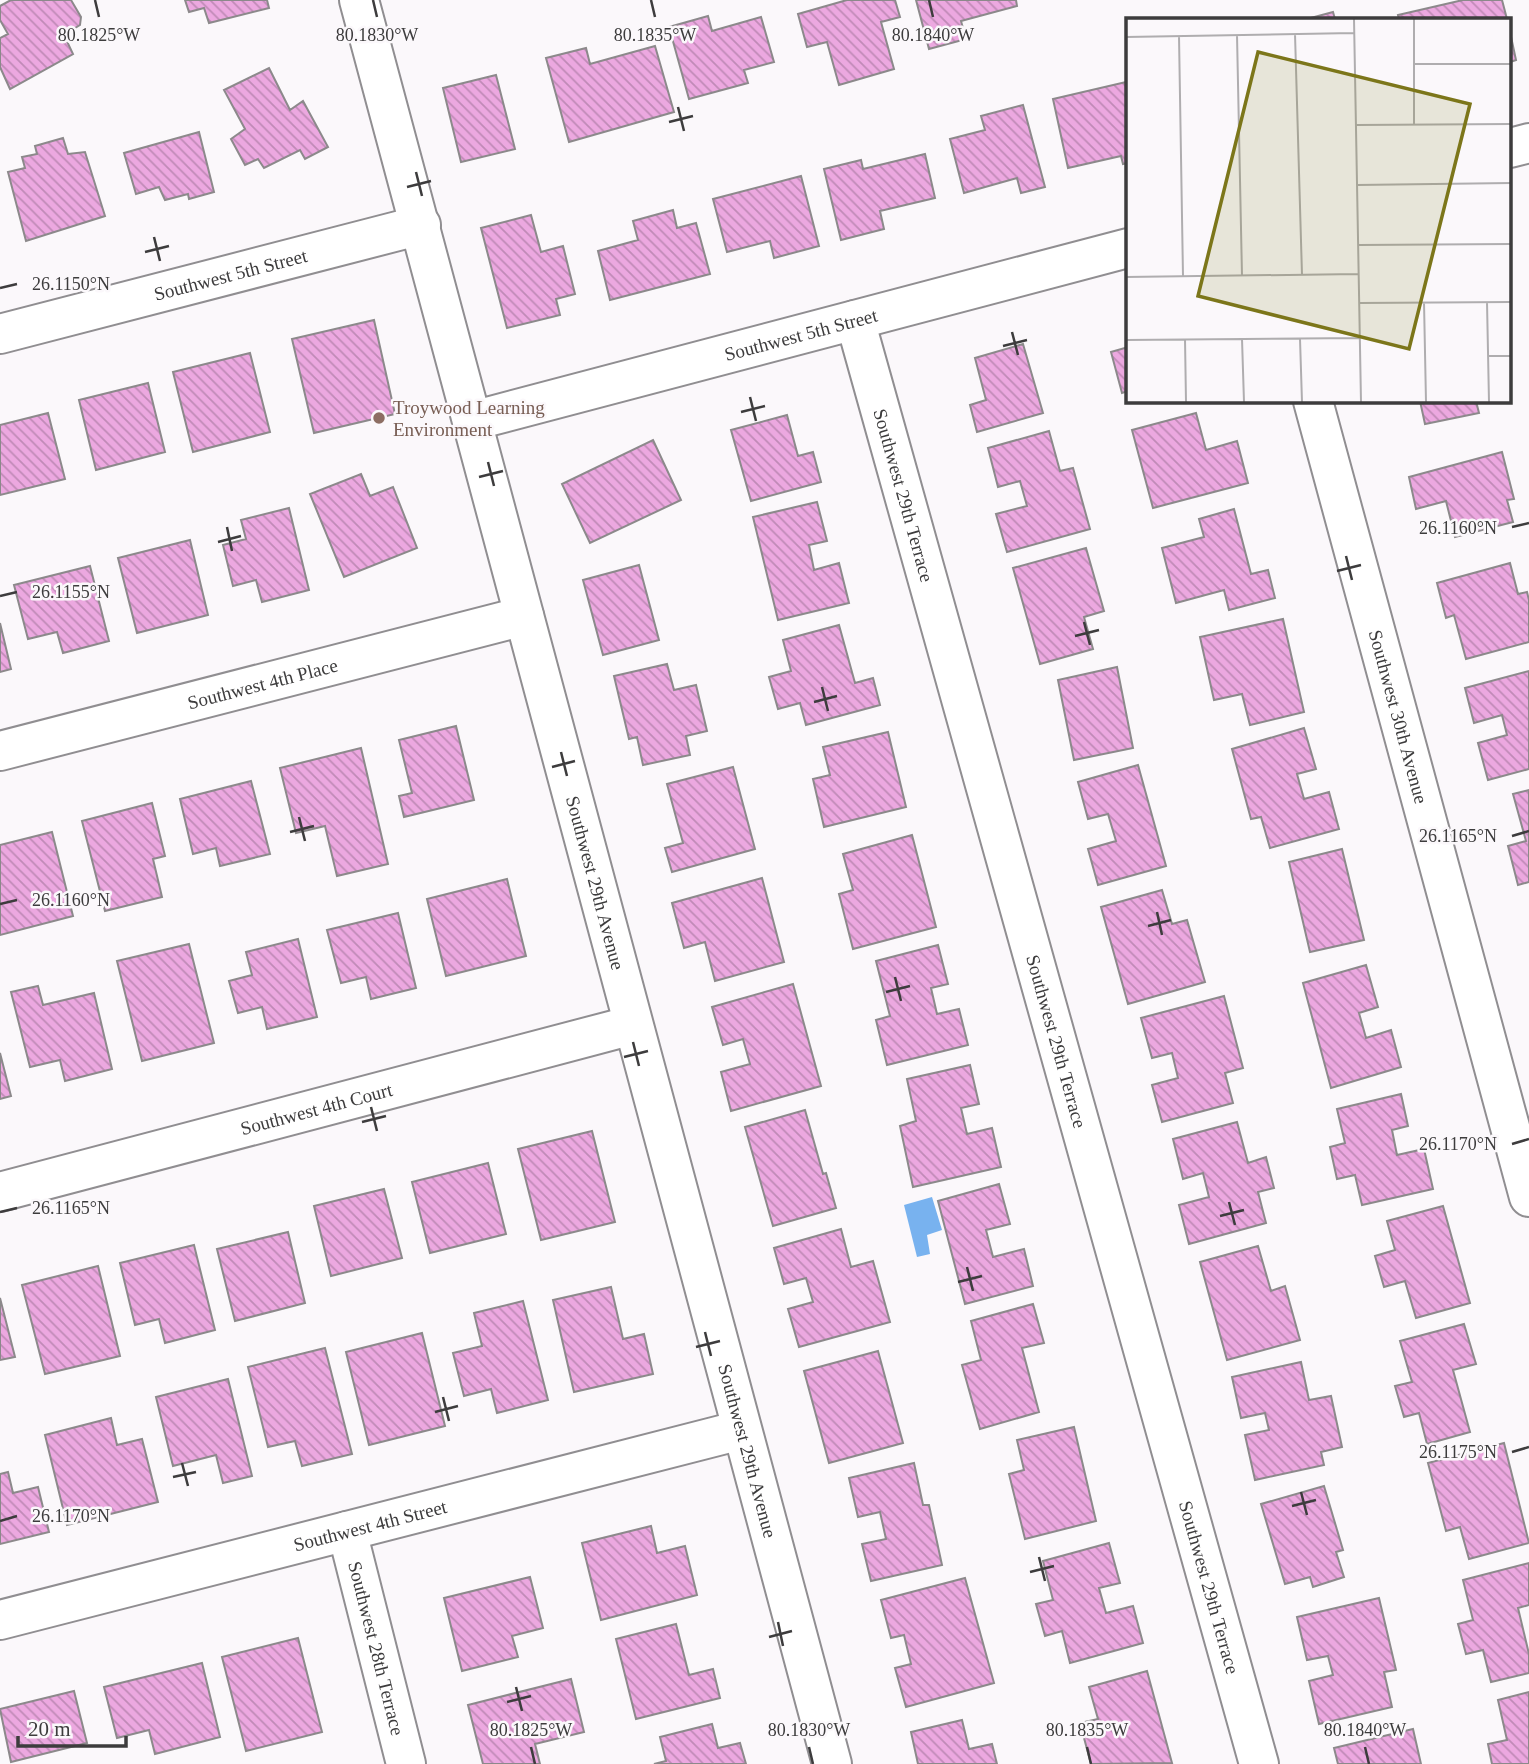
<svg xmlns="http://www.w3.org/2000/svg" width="1529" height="1764" viewBox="0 0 1529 1764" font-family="'Times New Roman',serif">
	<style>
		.water { fill: #78b2ef }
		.building { fill: url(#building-back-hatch); stroke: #8c898b; stroke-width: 2 }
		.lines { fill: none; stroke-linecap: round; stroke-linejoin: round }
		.street-casing { stroke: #908e91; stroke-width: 42 }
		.street { stroke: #fff; stroke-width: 38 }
		.ticks { fill: none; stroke: #3d3c3d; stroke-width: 2.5 }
		.education-dot { fill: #8d6e63; stroke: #fbf8fb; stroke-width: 2.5 }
		.labels { text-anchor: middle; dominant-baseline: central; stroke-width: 5; stroke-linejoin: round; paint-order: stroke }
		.street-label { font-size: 19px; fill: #3d3c3d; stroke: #fbf8fb }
		.education-label { font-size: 19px; fill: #785e54; stroke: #fbf8fb; text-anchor: start }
		.inset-road { fill: none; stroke: #afadaf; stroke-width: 2 }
		.view { fill: #7c761a; fill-opacity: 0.15; stroke: #7c761a; stroke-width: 3.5 }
		.inset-edge { fill: none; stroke: #3d3c3d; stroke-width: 3.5 }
		.ticks-label { font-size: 18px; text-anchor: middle; fill: #3d3c3d; stroke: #fbf8fb; stroke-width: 5; stroke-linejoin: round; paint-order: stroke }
	</style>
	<defs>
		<pattern id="building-back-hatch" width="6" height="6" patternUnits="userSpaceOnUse" patternTransform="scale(1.75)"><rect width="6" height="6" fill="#eca8e0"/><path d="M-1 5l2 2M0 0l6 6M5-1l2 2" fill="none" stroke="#c08ab7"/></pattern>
	</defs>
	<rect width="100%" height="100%" fill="#fbf8fb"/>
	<path class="water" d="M 932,1197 L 942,1230 L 927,1235 L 930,1254 L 917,1257 L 904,1205 Z"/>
	<path class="building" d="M 11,0 L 71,0 L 81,17 L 80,25 L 64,35 L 73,54 L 10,89 L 0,67 L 0,38 L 8,34 L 0,20 L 0,6 Z
		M 185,0 L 267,0 L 269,8 L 209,23 L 204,8 L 189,12 Z
		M 847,0 L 895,0 L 900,17 L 881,22 L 894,69 L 839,85 L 827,42 L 807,47 L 798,14 Z
		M 916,0 L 1016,0 L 1017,6 L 961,21 L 966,39 L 929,49 Z
		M 1463,0 L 1502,0 L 1507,19 L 1399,19 L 1398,15 Z
		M 1333,12 L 1335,19 L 1307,19 Z
		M 708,16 L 712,31 L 761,17 L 774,62 L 744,70 L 748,83 L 689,99 L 669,27 Z
		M 1510,32 L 1516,60 L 1510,62 Z
		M 655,46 L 674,112 L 569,142 L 546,58 L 586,48 L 590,64 Z
		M 269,68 L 290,110 L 303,101 L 328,147 L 305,159 L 300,150 L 264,168 L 258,159 L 245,165 L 231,139 L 245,129 L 224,90 Z
		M 496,75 L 515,149 L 461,162 L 443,88 Z
		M 1126,82 L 1128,163 L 1123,164 L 1121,156 L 1068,168 L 1053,99 Z
		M 1023,105 L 1045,187 L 1021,193 L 1017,178 L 964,193 L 950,139 L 985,130 L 981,116 Z
		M 199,132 L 214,192 L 189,199 L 188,194 L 165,200 L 159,187 L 136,194 L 124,153 Z
		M 63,138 L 68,154 L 85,152 L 105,216 L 26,241 L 8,172 L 25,168 L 22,157 L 37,154 L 35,146 Z
		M 925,154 L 935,198 L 880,211 L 884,229 L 841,240 L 824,169 L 861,160 L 863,169 Z
		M 801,176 L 819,246 L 774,258 L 770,241 L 727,252 L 713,199 Z
		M 673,210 L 677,228 L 696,223 L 710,274 L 610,300 L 598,251 L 638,240 L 633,221 Z
		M 531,215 L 541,252 L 563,246 L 575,294 L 556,299 L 560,315 L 507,328 L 481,228 Z
		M 374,320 L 395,414 L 314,433 L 292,339 Z
		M 1023,344 L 1043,413 L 977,432 L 970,405 L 986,400 L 975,358 Z
		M 1128,347 L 1128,391 L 1122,393 L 1111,352 Z
		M 250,353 L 270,432 L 193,452 L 173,372 Z
		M 148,383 L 165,452 L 96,470 L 79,400 Z
		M 1420,401 L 1476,401 L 1479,413 L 1425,424 Z
		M 48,413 L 65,479 L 0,495 L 0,425 Z
		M 1196,413 L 1206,450 L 1237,441 L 1248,483 L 1153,508 L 1132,430 Z
		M 787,415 L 798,456 L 813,452 L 821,482 L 751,501 L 731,430 Z
		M 1049,431 L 1060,471 L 1073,468 L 1090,529 L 1007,552 L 996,514 L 1027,506 L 1020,481 L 998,487 L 988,448 Z
		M 653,440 L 681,500 L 590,543 L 562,484 Z
		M 1502,452 L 1514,499 L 1507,500 L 1513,522 L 1455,537 L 1446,501 L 1416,509 L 1409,477 Z
		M 361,474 L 370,496 L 393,487 L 417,548 L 344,577 L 310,494 Z
		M 817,502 L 827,541 L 809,545 L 814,570 L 839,563 L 849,603 L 778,620 L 753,517 Z
		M 289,508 L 309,590 L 262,602 L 256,580 L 233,586 L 223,545 L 246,539 L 241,520 Z
		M 1234,509 L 1251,574 L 1268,570 L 1275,598 L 1229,610 L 1224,590 L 1176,603 L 1162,548 L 1204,537 L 1199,519 Z
		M 190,540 L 208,615 L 137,633 L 118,558 Z
		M 1086,548 L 1104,611 L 1084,617 L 1093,649 L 1040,664 L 1013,568 Z
		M 1510,563 L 1518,594 L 1527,592 L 1529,600 L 1529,642 L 1466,659 L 1454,615 L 1446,618 L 1437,583 Z
		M 639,565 L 659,640 L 603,655 L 583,580 Z
		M 90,566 L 109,641 L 63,653 L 57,632 L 28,639 L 14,585 Z
		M 1283,619 L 1304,712 L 1250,725 L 1242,694 L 1214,700 L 1200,637 Z
		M 0,623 L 11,669 L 0,672 Z
		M 839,625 L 855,683 L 873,678 L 880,705 L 806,725 L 800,703 L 778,709 L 769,677 L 791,671 L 783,640 Z
		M 667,664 L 674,690 L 696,685 L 707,731 L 686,736 L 690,755 L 643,765 L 637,737 L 629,739 L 614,676 Z
		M 1117,667 L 1133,748 L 1074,760 L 1058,680 Z
		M 1529,671 L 1529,769 L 1488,780 L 1478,743 L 1507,735 L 1502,715 L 1474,723 L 1465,688 Z
		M 456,726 L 474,800 L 404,817 L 399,796 L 412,793 L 399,740 Z
		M 1304,728 L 1316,769 L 1297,774 L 1304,799 L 1329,792 L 1339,829 L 1270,848 L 1261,817 L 1251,819 L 1232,749 Z
		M 888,732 L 906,807 L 824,827 L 813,779 L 830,775 L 823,747 Z
		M 361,748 L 388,864 L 337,876 L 325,826 L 296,833 L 280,768 Z
		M 1138,765 L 1166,866 L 1098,885 L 1088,849 L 1116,841 L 1108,814 L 1088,819 L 1078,782 Z
		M 733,767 L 755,849 L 672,872 L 665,848 L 683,843 L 667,784 Z
		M 251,781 L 270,854 L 220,866 L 216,848 L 193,854 L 180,799 Z
		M 1529,790 L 1529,882 L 1518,885 L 1508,846 L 1526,841 L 1513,794 Z
		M 152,803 L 165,856 L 153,859 L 162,897 L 105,911 L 82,821 Z
		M 52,832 L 73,916 L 0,935 L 0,845 Z
		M 912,835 L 936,927 L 853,949 L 839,894 L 853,890 L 843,854 Z
		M 1342,849 L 1364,940 L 1310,952 L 1289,862 Z
		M 762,878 L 784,962 L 715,981 L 705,942 L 684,948 L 672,903 Z
		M 507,879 L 526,956 L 446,976 L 427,899 Z
		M 1162,890 L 1172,924 L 1187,920 L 1205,982 L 1128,1004 L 1101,907 Z
		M 398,913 L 416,988 L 371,999 L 366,977 L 341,983 L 327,930 Z
		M 298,939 L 317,1017 L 267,1029 L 262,1007 L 238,1013 L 229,981 L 252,975 L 246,952 Z
		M 189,944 L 214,1043 L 142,1061 L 117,961 Z
		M 938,945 L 948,984 L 931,988 L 937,1014 L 959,1009 L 968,1045 L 887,1065 L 876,1020 L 890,1016 L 876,961 Z
		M 1366,965 L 1378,1007 L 1359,1013 L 1366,1038 L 1391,1030 L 1401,1067 L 1331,1088 L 1303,983 Z
		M 793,984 L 821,1086 L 731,1111 L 721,1072 L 750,1064 L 743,1039 L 723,1045 L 712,1007 Z
		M 38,986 L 43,1005 L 94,993 L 112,1069 L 65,1081 L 60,1060 L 30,1067 L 11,992 Z
		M 1224,996 L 1243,1068 L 1225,1073 L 1233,1103 L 1162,1122 L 1152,1085 L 1178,1078 L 1172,1053 L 1152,1058 L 1141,1018 Z
		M 0,1053 L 11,1096 L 0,1099 Z
		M 970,1065 L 979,1104 L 961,1108 L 967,1134 L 992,1128 L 1001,1167 L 913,1187 L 900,1126 L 916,1121 L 907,1079 Z
		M 1401,1094 L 1408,1126 L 1392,1130 L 1397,1155 L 1424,1149 L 1433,1189 L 1362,1205 L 1355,1175 L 1337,1179 L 1330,1147 L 1345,1143 L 1337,1109 Z
		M 805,1110 L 823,1174 L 826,1173 L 836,1208 L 773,1226 L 745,1127 Z
		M 1237,1122 L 1248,1163 L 1266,1157 L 1274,1188 L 1258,1192 L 1266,1223 L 1189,1244 L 1179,1205 L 1209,1197 L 1203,1173 L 1183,1179 L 1173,1139 Z
		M 592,1131 L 615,1222 L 541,1240 L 518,1149 Z
		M 488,1163 L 506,1234 L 430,1253 L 412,1182 Z
		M 999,1184 L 1010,1224 L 986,1230 L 993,1257 L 1024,1249 L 1033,1286 L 965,1304 L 938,1201 Z
		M 384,1189 L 402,1258 L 331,1276 L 314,1206 Z
		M 1443,1206 L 1470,1303 L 1416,1318 L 1405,1281 L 1384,1287 L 1375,1256 L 1395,1250 L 1387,1221 Z
		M 841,1229 L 851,1267 L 873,1261 L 890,1322 L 799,1347 L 788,1309 L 813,1302 L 806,1278 L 784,1284 L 774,1248 Z
		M 288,1232 L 305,1303 L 235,1321 L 217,1249 Z
		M 194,1245 L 215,1330 L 165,1343 L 159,1319 L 135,1325 L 120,1263 Z
		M 1258,1246 L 1271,1291 L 1285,1286 L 1300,1340 L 1227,1360 L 1200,1262 Z
		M 98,1266 L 120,1356 L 45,1374 L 22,1285 Z
		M 611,1287 L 623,1339 L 644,1334 L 653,1374 L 574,1392 L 553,1300 Z
		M 0,1298 L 15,1357 L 0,1360 Z
		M 523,1301 L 548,1400 L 497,1413 L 491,1389 L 464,1396 L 453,1353 L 482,1346 L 474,1313 Z
		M 1033,1304 L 1044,1343 L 1022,1348 L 1039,1412 L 980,1429 L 962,1365 L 981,1360 L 971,1321 Z
		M 1464,1324 L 1476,1364 L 1453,1370 L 1470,1432 L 1427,1444 L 1419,1413 L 1404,1417 L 1395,1386 L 1412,1382 L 1400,1341 Z
		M 422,1333 L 445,1426 L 369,1445 L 346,1352 Z
		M 325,1348 L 352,1454 L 302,1466 L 295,1441 L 268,1447 L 248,1367 Z
		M 878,1351 L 903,1443 L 829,1463 L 804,1371 Z
		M 1301,1362 L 1309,1400 L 1331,1396 L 1342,1447 L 1321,1452 L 1324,1465 L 1255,1480 L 1245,1435 L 1269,1430 L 1265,1413 L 1241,1418 L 1232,1377 Z
		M 228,1379 L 252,1476 L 223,1483 L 216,1455 L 173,1466 L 156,1397 Z
		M 111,1418 L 117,1445 L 142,1439 L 158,1502 L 67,1525 L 45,1435 Z
		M 1074,1427 L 1096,1521 L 1025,1539 L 1009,1474 L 1024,1470 L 1017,1440 Z
		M 1504,1443 L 1529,1543 L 1469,1559 L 1460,1527 L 1446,1531 L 1428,1463 Z
		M 914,1463 L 923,1505 L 929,1505 L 942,1565 L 871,1581 L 862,1544 L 886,1539 L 880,1512 L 858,1517 L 849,1478 Z
		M 8,1472 L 13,1493 L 38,1487 L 49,1532 L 0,1544 L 0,1474 Z
		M 1324,1486 L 1343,1550 L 1336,1552 L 1344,1577 L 1313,1587 L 1310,1577 L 1285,1584 L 1261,1504 Z
		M 651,1526 L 657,1553 L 685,1546 L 697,1595 L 601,1620 L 582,1543 Z
		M 1109,1543 L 1120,1583 L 1099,1588 L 1106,1613 L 1133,1606 L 1143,1643 L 1070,1663 L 1062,1631 L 1045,1636 L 1036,1604 L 1053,1600 L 1043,1561 Z
		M 1529,1563 L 1529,1605 L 1518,1608 L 1529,1654 L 1529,1673 L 1491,1682 L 1483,1650 L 1466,1654 L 1458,1624 L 1473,1620 L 1463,1580 Z
		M 530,1577 L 543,1628 L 512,1636 L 518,1657 L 462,1671 L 444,1598 Z
		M 965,1578 L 994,1683 L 906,1707 L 895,1668 L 911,1664 L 904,1635 L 891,1638 L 881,1600 Z
		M 1379,1598 L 1396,1670 L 1384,1672 L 1392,1707 L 1319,1724 L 1309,1681 L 1333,1675 L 1328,1656 L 1307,1660 L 1297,1617 Z
		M 676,1624 L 689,1675 L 713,1669 L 720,1698 L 636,1719 L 616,1639 Z
		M 298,1638 L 322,1732 L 246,1751 L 222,1657 Z
		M 202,1663 L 220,1737 L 155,1754 L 149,1730 L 117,1738 L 104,1687 Z
		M 1147,1671 L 1172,1763 L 1091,1764 L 1080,1723 L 1098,1719 L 1089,1687 Z
		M 571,1679 L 584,1732 L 535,1744 L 540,1764 L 483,1764 L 468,1705 Z
		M 74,1691 L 87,1743 L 11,1762 L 0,1709 Z
		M 1529,1692 L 1529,1764 L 1492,1764 L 1488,1744 L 1507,1740 L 1498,1700 Z
		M 962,1720 L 969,1749 L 992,1744 L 997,1764 L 918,1764 L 911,1732 Z
		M 712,1724 L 718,1748 L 740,1743 L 746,1764 L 654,1764 L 666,1761 L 660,1737 Z
		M 1413,1729 L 1421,1764 L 1338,1764 L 1334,1748 Z"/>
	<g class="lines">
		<g class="street-casing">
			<g id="street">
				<path id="s1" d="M 359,0 L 832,1764"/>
				<path d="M 1510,148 L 1529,143"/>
				<path id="s2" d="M 855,320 L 1259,1764"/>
				<path id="s3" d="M 0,334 L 421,225"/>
				<path id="s4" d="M 1313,401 L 1529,1197"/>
				<path id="s5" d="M 472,421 L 1128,248"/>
				<path id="s6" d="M 0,751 L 524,616"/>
				<path id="s7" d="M 0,1192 L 633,1025"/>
				<path id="s8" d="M 347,1531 L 406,1764"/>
				<path id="s9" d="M 0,1620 L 741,1430"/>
			</g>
		</g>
		<use href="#street" class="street"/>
	</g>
	<path class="ticks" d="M 95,0 L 99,17M 373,0 L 377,17M 651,0 L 655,17M 929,0 L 933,17M 678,107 L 684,131M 669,122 L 693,116M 416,172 L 422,196M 407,187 L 431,181M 154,237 L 160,261M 145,252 L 169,246M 0,288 L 17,284M 1012,332 L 1018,355M 1003,346 L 1027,340M 750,397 L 756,421M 741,412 L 765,406M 488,462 L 494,486M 479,477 L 503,471M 227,527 L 232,551M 1512,527 L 1529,523M 218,542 L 241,536M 1346,556 L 1352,580M 1337,571 L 1361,565M 0,596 L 17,592M 1084,622 L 1090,645M 1075,636 L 1099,630M 822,687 L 828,711M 814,702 L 837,696M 561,752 L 567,776M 552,767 L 575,761M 299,817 L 305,841M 290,832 L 314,826M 1512,836 L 1529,831M 0,904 L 17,900M 1157,912 L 1162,935M 1148,926 L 1171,920M 895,977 L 901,1001M 886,992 L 910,986M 633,1042 L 639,1066M 624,1057 L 648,1051M 371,1107 L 377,1131M 362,1122 L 386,1116M 1512,1144 L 1529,1139M 1229,1202 L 1235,1225M 0,1212 L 17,1208M 1220,1216 L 1244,1210M 967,1267 L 973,1291M 958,1282 L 982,1276M 705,1332 L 711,1356M 696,1347 L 720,1341M 443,1397 L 449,1421M 435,1412 L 458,1406M 1512,1452 L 1529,1447M 182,1463 L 188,1486M 173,1477 L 196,1472M 1301,1492 L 1307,1515M 1292,1506 L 1316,1500M 0,1521 L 17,1516M 1039,1557 L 1045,1581M 1030,1572 L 1054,1566M 778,1622 L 783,1646M 769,1637 L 792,1631M 516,1687 L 522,1711M 507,1702 L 531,1696M 531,1747 L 535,1764M 809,1747 L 813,1764M 1087,1747 L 1091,1764M 1365,1747 L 1369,1764"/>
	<circle class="education-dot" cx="379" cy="418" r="7"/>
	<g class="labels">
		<g class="street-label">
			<text stroke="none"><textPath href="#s3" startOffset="238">Southwest 5th Street</textPath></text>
			<text stroke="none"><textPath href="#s5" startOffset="340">Southwest 5th Street</textPath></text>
			<text stroke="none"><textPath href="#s2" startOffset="182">Southwest 29th Terrace</textPath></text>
			<text stroke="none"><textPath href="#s6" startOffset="271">Southwest 4th Place</textPath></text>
			<text stroke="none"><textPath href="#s4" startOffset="327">Southwest 30th Avenue</textPath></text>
			<text stroke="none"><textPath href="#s1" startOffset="914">Southwest 29th Avenue</textPath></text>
			<text stroke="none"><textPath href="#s2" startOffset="749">Southwest 29th Terrace</textPath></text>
			<text stroke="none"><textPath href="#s7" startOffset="327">Southwest 4th Court</textPath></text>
			<text stroke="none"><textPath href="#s1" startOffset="1502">Southwest 29th Avenue</textPath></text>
			<text stroke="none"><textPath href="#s9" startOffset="382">Southwest 4th Street</textPath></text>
			<text stroke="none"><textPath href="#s2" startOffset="1316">Southwest 29th Terrace</textPath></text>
			<text stroke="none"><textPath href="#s8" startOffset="121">Southwest 28th Terrace</textPath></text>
		</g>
		<g class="education-label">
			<text x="393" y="407">Troywood Learning<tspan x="393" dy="22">Environment</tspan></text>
		</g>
	</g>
	<g transform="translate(1126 18)">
		<rect width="385" height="385" fill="#fbf8fb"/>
		<path class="inset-road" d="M 228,1 L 235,384M 288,1 L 288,107M 169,16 L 176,257M 111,17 L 116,258M 53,18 L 57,258M 0,19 L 228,15M 288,46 L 385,46M 230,107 L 385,106M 231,167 L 385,165M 232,227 L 385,226M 0,259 L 232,256M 298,284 L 300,384M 361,284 L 363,384M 233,285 L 385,284M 59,321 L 60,384M 116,321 L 118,384M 174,321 L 176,384M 0,322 L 234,320M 362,338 L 385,338"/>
		<path class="view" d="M 132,34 L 344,86 L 283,331 L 72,278 Z"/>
		<rect width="385" height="385" class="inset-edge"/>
	</g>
	<g class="ticks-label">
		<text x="99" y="41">80.1825°W</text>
		<text x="377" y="41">80.1830°W</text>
		<text x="655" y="41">80.1835°W</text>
		<text x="933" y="41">80.1840°W</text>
		<text x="71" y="290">26.1150°N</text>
		<text x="1458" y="534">26.1160°N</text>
		<text x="71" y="598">26.1155°N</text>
		<text x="1458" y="842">26.1165°N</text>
		<text x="71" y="906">26.1160°N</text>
		<text x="1458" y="1150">26.1170°N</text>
		<text x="71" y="1214">26.1165°N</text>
		<text x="1458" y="1458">26.1175°N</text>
		<text x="71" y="1522">26.1170°N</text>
		<text x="531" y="1736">80.1825°W</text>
		<text x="809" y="1736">80.1830°W</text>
		<text x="1087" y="1736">80.1835°W</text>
		<text x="1365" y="1736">80.1840°W</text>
	</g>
	<path d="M18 1736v10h108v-10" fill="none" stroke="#3d3c3d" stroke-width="3.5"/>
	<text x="28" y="1736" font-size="21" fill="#3d3c3d" stroke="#fbf8fb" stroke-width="5" paint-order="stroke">20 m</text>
</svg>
